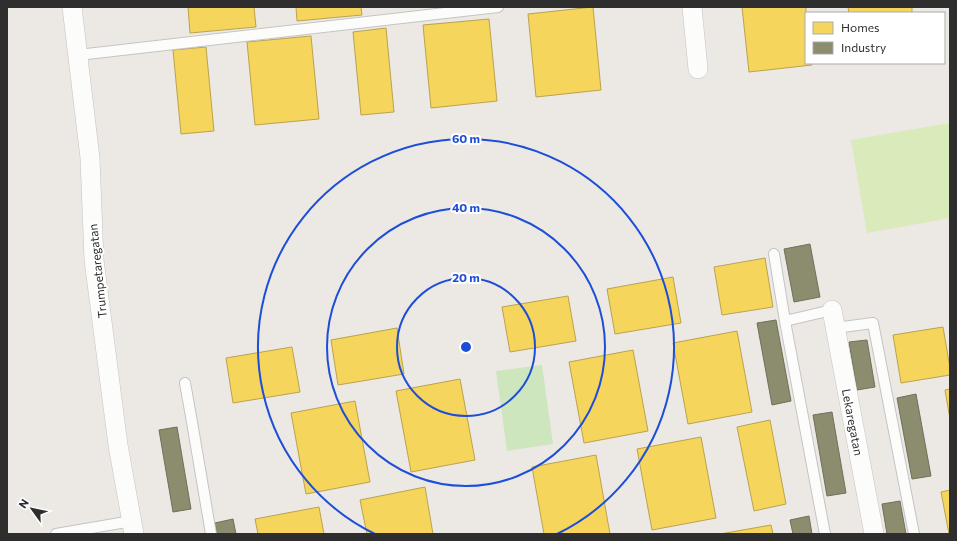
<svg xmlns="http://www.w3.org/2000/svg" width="957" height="541" viewBox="0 0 957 541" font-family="Commissioner,sans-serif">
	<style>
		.green { fill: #cee6be }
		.pitch { fill: #d9eabb }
		.homes { fill: #f6d55c; stroke: #baa34e }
		.industry { fill: #8c8c6e; stroke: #70705b }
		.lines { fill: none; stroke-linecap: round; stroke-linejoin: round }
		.service-casing { stroke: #c5c4c5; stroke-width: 12 }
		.minor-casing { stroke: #c5c4c5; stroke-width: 20 }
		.service { stroke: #fcfcfb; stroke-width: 10 }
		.minor { stroke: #fcfcfb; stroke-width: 19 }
		.ring { fill: none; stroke: #1d4ed8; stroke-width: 2 }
		.labels { text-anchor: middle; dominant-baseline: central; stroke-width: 4; stroke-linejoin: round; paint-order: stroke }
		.street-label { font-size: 12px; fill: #2e2e2e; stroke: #fff }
		.centre { fill: #1d4ed8; stroke: #fff; stroke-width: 2 }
		.ring-label { font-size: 12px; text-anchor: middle; font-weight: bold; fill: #1d4ed8; stroke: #fff; stroke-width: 4; stroke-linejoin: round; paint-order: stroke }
	</style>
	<rect width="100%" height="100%" fill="#ece8e4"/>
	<path class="green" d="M 542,365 L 553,444 L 507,451 L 496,371 Z"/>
	<path class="pitch" d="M 950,123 L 950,218 L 867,233 L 851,140 Z"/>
	<path class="homes" d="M 188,7 L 254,7 L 256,27 L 190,33 Z
		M 296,7 L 361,7 L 362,15 L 297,21 Z
		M 593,7 L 601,90 L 536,97 L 528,14 Z
		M 742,7 L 806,7 L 806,63 L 811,63 L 812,65 L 749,72 Z
		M 848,7 L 912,7 L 912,13 L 849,13 Z
		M 489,19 L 497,101 L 431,108 L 423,25 Z
		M 386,28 L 394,112 L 361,115 L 353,32 Z
		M 311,36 L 319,119 L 255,125 L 247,42 Z
		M 206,47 L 214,131 L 181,134 L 173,50 Z
		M 765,258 L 773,307 L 722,315 L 714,267 Z
		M 673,277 L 681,323 L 615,334 L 607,289 Z
		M 568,296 L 576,341 L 510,352 L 502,307 Z
		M 943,327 L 950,368 L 950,375 L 901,383 L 893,335 Z
		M 397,328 L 404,374 L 338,385 L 331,340 Z
		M 737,331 L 752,412 L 688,424 L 673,343 Z
		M 292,347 L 300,392 L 233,403 L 226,358 Z
		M 633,350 L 648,431 L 584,443 L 569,362 Z
		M 460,379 L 475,460 L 411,472 L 396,391 Z
		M 950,389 L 950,419 L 945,390 Z
		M 355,401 L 370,482 L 306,494 L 291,413 Z
		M 770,420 L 786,504 L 754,511 L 737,427 Z
		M 701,437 L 716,518 L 652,530 L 637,449 Z
		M 596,455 L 610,534 L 544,534 L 532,467 Z
		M 425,487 L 433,534 L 367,534 L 360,500 Z
		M 950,490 L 950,534 L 949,534 L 941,492 Z
		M 319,507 L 324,534 L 258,534 L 255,519 Z
		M 771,525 L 773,534 L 720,534 Z"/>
	<path class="industry" d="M 810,244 L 820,297 L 794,302 L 784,249 Z
		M 776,320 L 791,401 L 772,405 L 757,323 Z
		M 867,340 L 875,387 L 857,390 L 849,342 Z
		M 916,394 L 931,476 L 912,479 L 897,398 Z
		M 832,412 L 846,493 L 827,496 L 813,415 Z
		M 177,427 L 191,509 L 173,512 L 159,430 Z
		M 900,501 L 906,534 L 887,534 L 882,504 Z
		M 809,516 L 812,534 L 793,534 L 790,520 Z
		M 233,519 L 236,534 L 217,534 L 215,523 Z"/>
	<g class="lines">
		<g class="service-casing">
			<path id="service" d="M 78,55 L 498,7
				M 774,254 L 785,321 L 825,534
				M 785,321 L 832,310
				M 835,328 L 873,323 L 914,534
				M 185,383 L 192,422 L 211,534
				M 56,534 L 132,521"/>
		</g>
		<g class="minor-casing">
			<path id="minor" d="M 72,7 L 90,158 L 94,260 L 118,445 L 134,534
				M 692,7 L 698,69
				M 832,310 L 874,534"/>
		</g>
		<use href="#service" class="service"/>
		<use href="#minor" class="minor"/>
	</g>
	<g class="ring">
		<circle cx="466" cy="347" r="69"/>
		<circle cx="466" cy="347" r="139"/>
		<path d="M375 534A208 208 0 1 1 557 534"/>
	</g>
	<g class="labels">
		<g class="street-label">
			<text transform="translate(97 271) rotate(-96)">Trumpetaregatan</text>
			<text transform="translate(853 422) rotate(79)">Lekaregatan</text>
		</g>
	</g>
	<circle cx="466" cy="347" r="6" class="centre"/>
	<g class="ring-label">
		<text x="466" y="143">60 m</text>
		<text x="466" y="212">40 m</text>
		<text x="466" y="282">20 m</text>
	</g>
	<rect width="957" height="541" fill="none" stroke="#2e2e2e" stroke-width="16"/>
	<rect x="805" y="12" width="140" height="52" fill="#ffffff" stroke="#ababab"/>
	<rect x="813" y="22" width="20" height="12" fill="#f6d55c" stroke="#ababab"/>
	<text x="841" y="32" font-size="12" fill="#2e2e2e">Homes</text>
	<rect x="813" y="42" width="20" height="12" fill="#8c8c6e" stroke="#ababab"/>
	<text x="841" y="52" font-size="12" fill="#2e2e2e">Industry</text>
	<g transform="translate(32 509) rotate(303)" stroke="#ffffff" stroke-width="3" paint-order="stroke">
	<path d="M0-3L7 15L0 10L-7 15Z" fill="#2e2e2e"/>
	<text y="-6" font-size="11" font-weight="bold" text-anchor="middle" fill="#2e2e2e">N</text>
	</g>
</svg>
